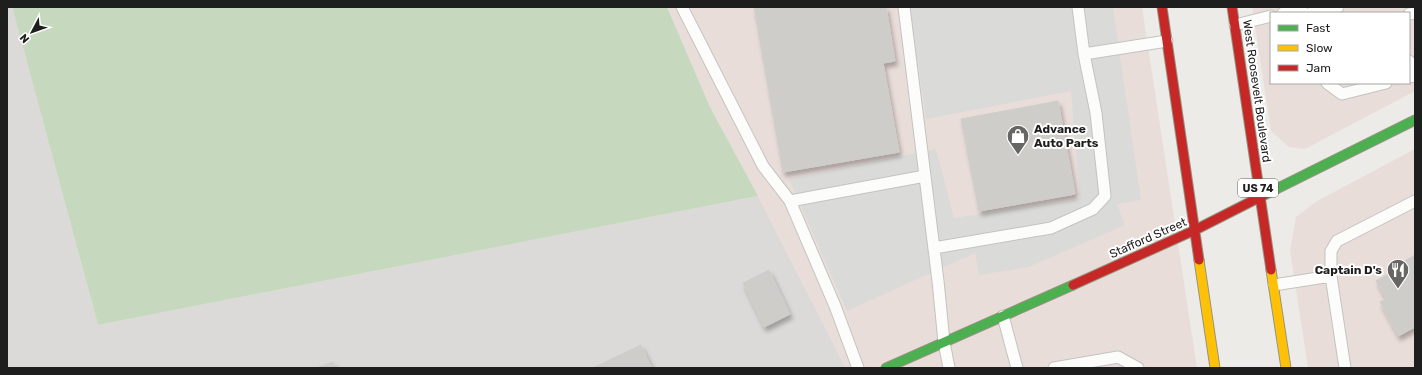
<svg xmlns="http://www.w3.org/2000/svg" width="1422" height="375" viewBox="0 0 1422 375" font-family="Rubik,sans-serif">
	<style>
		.residential { fill: #dbdad8 }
		.commercial { fill: #e9ddd9; fill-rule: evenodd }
		.religious { fill: #dadad8 }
		.forest { fill: #c6d9be }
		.building { fill: #cfcdca; stroke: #cfcdc8; filter: url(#shadow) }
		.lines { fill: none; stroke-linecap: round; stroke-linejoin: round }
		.lane-casing { stroke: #c3c3c1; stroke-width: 13 }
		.fast-casing { stroke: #929580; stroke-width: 11 }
		.slow-casing { stroke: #929580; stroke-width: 11 }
		.jam-casing { stroke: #929580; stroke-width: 11 }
		.lane { stroke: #fcfcfb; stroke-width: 11 }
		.fast { stroke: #4caf50; stroke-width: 9 }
		.slow { stroke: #ffc107; stroke-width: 9 }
		.jam { stroke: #c62828; stroke-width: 9 }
		.labels { text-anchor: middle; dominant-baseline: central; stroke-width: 4; stroke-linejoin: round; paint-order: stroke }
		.shield { fill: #fff; stroke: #626262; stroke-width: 1 }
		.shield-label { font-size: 11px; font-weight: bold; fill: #1e1e1e }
		.street-label { font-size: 12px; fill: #1e1e1e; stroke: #fff }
		.poi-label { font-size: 12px; font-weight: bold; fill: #1e1e1e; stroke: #fff; text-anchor: start }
	</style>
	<defs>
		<filter id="shadow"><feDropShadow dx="2.5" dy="4.5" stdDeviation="2" flood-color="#0004"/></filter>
	</defs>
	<rect width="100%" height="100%" fill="#ecebe7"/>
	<path class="residential" d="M 7,7 L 12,7 L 98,325 L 758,196 L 846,368 L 7,368 Z"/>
	<path class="commercial" d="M 667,7 L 1142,7 L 1197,368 L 846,368 L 758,196 L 710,107 Z
		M 1252,7 L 1415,7 L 1415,91 L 1305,149 L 1289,147 L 1271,131 ZM 1271,13 L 1409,13 L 1409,83 L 1271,83 Z
		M 1415,149 L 1415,368 L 1308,368 L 1290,250 L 1296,217 L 1317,201 Z"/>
	<path class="religious" d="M 910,7 L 1113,7 L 1141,200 L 1117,204 L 1125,225 L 1029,267 L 979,275 L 975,253 L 847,311 L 789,179 L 936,149 L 954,218 L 1080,199 L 1071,91 L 926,119 Z"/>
	<path class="forest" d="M 12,7 L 667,7 L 710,107 L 758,196 L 98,325 Z"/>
	<path class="building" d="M 754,7 L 886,7 L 895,61 L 883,63 L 899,152 L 783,172 Z
		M 1058,101 L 1075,194 L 979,211 L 961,119 Z
		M 1415,255 L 1415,327 L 1398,336 L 1380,302 L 1386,299 L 1376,281 L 1388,274 L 1387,271 Z
		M 769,270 L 790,314 L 764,327 L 743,283 Z
		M 641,345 L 652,368 L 595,367 Z
		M 333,362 L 335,368 L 316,368 Z"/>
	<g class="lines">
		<g class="lane-casing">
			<path id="lane" d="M 682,7 L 763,166 L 790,201 L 835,306 L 858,368
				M 904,7 L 938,281 L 944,342 L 949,368
				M 1078,7 L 1084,54 L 1167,41
				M 1283,13 L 1295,10 L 1304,13
				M 1311,13 L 1338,7
				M 1409,14 L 1415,13
				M 1235,25 L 1271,16
				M 1409,61 L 1415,76 L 1409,77
				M 1327,83 L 1342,94 L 1386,83
				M 790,201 L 925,176
				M 934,248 L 1051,228 L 1093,209 L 1105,196 L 1096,113 L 1084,54
				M 1331,276 L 1331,251 L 1337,241 L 1415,201
				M 1274,285 L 1331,276 L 1345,368
				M 1003,316 L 1017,368
				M 1054,368 L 1118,357 L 1138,368"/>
		</g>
		<g class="fast-casing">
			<path id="fast" d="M 1264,195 L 1415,120
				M 886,368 L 1073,285"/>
		</g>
		<g class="slow-casing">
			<path id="slow" d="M 1199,260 L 1215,368
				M 1271,270 L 1286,368"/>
		</g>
		<g class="jam-casing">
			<path id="jam" d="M 1162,7 L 1199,260
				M 1232,7 L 1271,270
				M 1073,285 L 1195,230 L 1264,195"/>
		</g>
		<use href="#lane" class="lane"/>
		<use href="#fast" class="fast"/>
		<use href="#slow" class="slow"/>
		<use href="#jam" class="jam"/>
	</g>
	<defs>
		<g id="shop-pin" transform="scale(1.15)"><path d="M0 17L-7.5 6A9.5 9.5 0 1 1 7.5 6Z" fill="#666664" stroke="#fff"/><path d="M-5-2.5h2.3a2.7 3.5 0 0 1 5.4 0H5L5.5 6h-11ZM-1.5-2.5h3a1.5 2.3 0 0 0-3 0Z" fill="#fff"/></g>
		<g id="restaurant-pin" transform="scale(1.15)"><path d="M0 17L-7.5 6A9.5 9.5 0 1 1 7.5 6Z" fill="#666664" stroke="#fff"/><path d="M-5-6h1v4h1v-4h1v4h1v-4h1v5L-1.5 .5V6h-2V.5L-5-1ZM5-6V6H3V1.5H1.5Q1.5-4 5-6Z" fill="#fff"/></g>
	</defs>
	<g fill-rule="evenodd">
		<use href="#shop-pin" x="1018" y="136"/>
		<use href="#restaurant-pin" x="1398" y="270"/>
	</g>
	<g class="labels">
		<rect class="shield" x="1238" y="179" width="40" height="18" rx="3"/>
		<g class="shield-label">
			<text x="1258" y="188">US 74</text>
		</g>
		<g class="street-label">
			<text transform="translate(1257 91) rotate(82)">West Roosevelt Boulevard</text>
			<text transform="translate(1148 238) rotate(-24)">Stafford Street</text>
		</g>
		<g class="poi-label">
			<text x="1034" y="129">Advance<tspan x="1034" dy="14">Auto Parts</tspan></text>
			<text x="1382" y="270" text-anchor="end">Captain D's</text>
		</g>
	</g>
	<rect width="1422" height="375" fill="none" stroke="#1e1e1e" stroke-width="16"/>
	<rect x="1270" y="12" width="140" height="72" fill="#ffffff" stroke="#a5a5a5"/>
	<rect x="1278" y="25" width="20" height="6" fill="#4caf50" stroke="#a5a5a5"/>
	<text x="1306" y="32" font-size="12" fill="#1e1e1e">Fast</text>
	<rect x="1278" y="45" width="20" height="6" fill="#ffc107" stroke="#a5a5a5"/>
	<text x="1306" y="52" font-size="12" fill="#1e1e1e">Slow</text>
	<rect x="1278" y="65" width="20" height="6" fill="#c62828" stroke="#a5a5a5"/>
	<text x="1306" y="72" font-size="12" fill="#1e1e1e">Jam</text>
	<g transform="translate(32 32) rotate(229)" stroke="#ffffff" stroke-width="3" paint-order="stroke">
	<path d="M0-3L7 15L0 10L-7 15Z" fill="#1e1e1e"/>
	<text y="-6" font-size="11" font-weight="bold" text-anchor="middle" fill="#1e1e1e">N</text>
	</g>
</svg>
